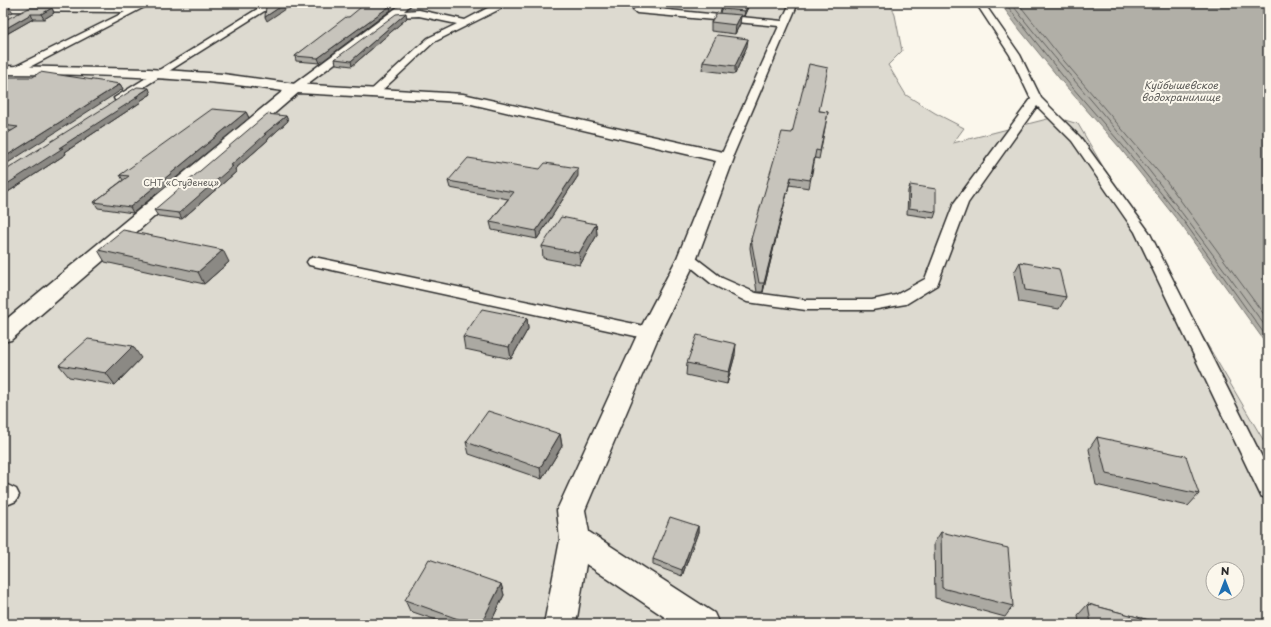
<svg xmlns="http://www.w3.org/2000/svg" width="1271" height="627" viewBox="0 0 1271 627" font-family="'Playpen Sans',sans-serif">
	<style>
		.green { fill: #dddad0; stroke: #84827e; fill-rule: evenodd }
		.water { fill: #b1afa7; stroke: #7b7a75 }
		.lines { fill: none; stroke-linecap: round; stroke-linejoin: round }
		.shore { stroke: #61605d; stroke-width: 1 }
		.lane-casing { stroke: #2b2b2b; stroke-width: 3 }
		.street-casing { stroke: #2b2b2b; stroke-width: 3 }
		.lane { fill: #fbf7ec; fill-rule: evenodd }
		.street { fill: #fbf7ec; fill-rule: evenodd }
		.wall { fill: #aba9a2; stroke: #2b2b2b }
		.shaded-wall { fill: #8b8984; stroke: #2b2b2b }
		.building { fill: #c7c4bc; stroke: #2b2b2b }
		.labels { text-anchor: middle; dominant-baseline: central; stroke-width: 4; stroke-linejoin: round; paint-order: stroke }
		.far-park-label { font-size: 9px; fill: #585754; stroke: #fbf7ec }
		.far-water-label { font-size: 10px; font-style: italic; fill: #5a5956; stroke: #fbf7ec }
	</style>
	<rect width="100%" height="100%" fill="#fbf7ec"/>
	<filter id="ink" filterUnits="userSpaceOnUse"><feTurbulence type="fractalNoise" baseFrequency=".025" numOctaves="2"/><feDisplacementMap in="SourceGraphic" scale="8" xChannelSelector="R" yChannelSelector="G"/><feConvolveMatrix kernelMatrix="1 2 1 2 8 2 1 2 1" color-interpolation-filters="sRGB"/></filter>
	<g filter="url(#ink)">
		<path class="green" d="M 3,3 L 890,3 L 895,15 L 902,51 L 888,65 L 906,95 L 935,113 L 964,128 L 953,143 L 1055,117 L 1078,124 L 1268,448 L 1268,624 L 3,624 ZM 1213,569 L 1237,569 L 1237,593 L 1213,593 Z"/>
		<path class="water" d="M 1000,3 L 1268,3 L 1268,346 L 1182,226 L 1120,148 L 1063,83 L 1020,30 Z"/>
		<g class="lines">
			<path class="shore" d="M 1005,3 L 1066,80 L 1123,146 L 1185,223 L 1268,339
				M 1011,3 C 1048,52 1089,96 1127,143 C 1177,204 1222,267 1268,330
				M 1018,3 L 1059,55 L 1167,182 L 1268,320"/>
			<g class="lane-casing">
				<path id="lane" d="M 141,3 L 152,3 L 20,72 L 16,73 L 11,70 L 12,68 L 125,12 L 3,11 L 3,5 L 134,7 Z
					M 267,3 L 277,3 L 123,100 L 115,100 L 114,98 Z
					M 403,3 L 412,3 L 404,11 L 419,10 L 465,20 L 497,3 L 506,3 L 500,9 L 434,42 L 378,94 L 374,95 L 369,92 L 428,38 L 457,24 L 419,16 L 397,17 L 299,90 L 291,90 L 290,88 L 291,86 Z
					M 790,3 L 798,3 L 732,158 L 730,161 L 722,161 L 720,158 L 779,26 L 637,13 L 633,10 L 637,7 L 782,21 Z
					M 976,3 L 984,3 L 1020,55 L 1041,98 L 1080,137 L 1149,232 L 1268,469 L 1268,499 L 1261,496 L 1135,232 L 1072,141 L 1037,106 L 968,203 L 937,285 L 906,304 L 900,305 L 872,310 L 806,310 L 747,302 L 712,284 L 680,258 L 682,255 L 687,253 L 692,255 L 722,278 L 756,293 L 806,300 L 872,300 L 896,295 L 925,279 L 954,203 L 1031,99 L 1010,55 Z
					M 314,257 L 649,327 L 655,329 L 657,333 L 655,337 L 649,339 L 309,265 L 307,262 L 309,259 Z
					M 3,483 L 16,489 L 19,495 L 16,501 L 9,504 L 3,502 Z"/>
			</g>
			<g class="street-casing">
				<path id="street" d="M 3,66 L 149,69 L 223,74 L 295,84 L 463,94 L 732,154 L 734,158 L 697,258 L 660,333 L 585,510 L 589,532 L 714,613 L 719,624 L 675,624 L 586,564 L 576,624 L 544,624 L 560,540 L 557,510 L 638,333 L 677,258 L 716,161 L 463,102 L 298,93 L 11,340 L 3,342 L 3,322 L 283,91 C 190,77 97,74 3,74 Z"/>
			</g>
			<use href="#lane" class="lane"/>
			<use href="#street" class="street"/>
		</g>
		<path class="wall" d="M 4,3 L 71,3 L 69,4 L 4,4 Z
			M 750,3 L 744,16 L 741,16 L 740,24 L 735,34 L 711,31 L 711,22 L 720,13 L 721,9 Z
			M 390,6 L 391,10 L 320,63 L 296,61 L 295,56 L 349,17 Z
			M 52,8 L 54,13 L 44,19 L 33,19 L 3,36 L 3,21 Z
			M 407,18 L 352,66 L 336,64 L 335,59 Z
			M 747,46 L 735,74 L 702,70 L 703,62 Z
			M 3,80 L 120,84 L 123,89 L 11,131 L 3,130 Z
			M 151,94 L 140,101 L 141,102 L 65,152 L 66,154 L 8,192 L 3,191 L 3,172 Z
			M 819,111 L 828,112 L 819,159 L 815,158 L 809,188 L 789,185 L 763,292 L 757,292 L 750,248 L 751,239 Z
			M 246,112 L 249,118 L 133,213 L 98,208 L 94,202 L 123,180 L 120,175 Z
			M 286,116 L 288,121 L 268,139 L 268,140 L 235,169 L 236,172 L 182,219 L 158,216 L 154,210 Z
			M 578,176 L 537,239 L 492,230 L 490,222 L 508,199 L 450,188 L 448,181 Z
			M 910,185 L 936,212 L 934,218 L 907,214 L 908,191 Z
			M 596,224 L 597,235 L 580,265 L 543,258 L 542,246 Z
			M 98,250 L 229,262 L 204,284 L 105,262 Z
			M 1020,262 L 1066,297 L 1059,309 L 1019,302 L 1014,273 Z
			M 527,318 L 528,329 L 511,359 L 465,349 L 463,337 Z
			M 735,355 L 727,384 L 686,375 L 687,363 Z
			M 141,358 L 115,385 L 69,377 L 59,365 Z
			M 560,434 L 562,446 L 542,479 L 469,454 L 466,442 Z
			M 1097,437 L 1199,494 L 1188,506 L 1096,485 L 1089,449 Z
			M 698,526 L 698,532 L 682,576 L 653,565 L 653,559 Z
			M 941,532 L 1013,606 L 1005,617 L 935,598 L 934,543 Z
			M 501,584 L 504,595 L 490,624 L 448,624 L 410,611 L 405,600 Z
			M 1088,604 L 1164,624 L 1079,624 L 1078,615 Z"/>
		<path class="shaded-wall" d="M 286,3 L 294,3 L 267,21 L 265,17 Z
			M 749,3 L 750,3 L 744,16 L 745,11 Z
			M 390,6 L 391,10 L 320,63 L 318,58 Z
			M 10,8 L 13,12 L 3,17 L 3,11 Z
			M 52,8 L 54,13 L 44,19 L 41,14 Z
			M 406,13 L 407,18 L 352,66 L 351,61 Z
			M 31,14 L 33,19 L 3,36 L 3,30 Z
			M 741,15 L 740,24 L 735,34 L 736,25 Z
			M 748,39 L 747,46 L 735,74 L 735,66 Z
			M 120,84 L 123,89 L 3,166 L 3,158 Z
			M 149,88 L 151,94 L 140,101 L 141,102 L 65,152 L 66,154 L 8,192 L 4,186 L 59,148 Z
			M 246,112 L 249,118 L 133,213 L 130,207 Z
			M 286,116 L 288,121 L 268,139 L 268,140 L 235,169 L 236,172 L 182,219 L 179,213 L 230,166 L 264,134 Z
			M 578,168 L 578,176 L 537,239 L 536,231 Z
			M 791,177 L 789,185 L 763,292 L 764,283 Z
			M 596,224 L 597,235 L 580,265 L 579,253 Z
			M 223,250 L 229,262 L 204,284 L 198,272 Z
			M 527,318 L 528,329 L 511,359 L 509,347 Z
			M 736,344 L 735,355 L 727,384 L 729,372 Z
			M 133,346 L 141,358 L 115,385 L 106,373 Z
			M 560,434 L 562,446 L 542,479 L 540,468 Z
			M 698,526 L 698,532 L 682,576 L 682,570 Z
			M 501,584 L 504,595 L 490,624 L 481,624 Z"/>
		<path class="building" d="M 271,3 L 286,3 L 265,17 L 266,6 Z
			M 366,3 L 382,3 L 390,6 L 318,58 L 295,56 L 346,17 L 349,17 Z
			M 724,3 L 749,3 L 745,11 L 721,9 Z
			M 3,8 L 10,8 L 3,11 Z
			M 29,8 L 52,8 L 41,14 L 31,14 L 3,30 L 3,21 Z
			M 406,13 L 351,61 L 335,59 L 396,14 Z
			M 717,13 L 741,15 L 736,25 L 711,22 Z
			M 717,35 L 748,39 L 735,66 L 703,62 Z
			M 809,64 L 828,68 L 819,111 L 828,112 L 820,151 L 816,150 L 810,180 L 791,177 L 764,283 L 759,283 L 751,239 L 782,132 L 792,133 Z
			M 40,72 L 120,84 L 3,158 L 3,136 L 18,127 L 3,125 L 3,80 L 10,77 L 33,77 Z
			M 137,87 L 149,88 L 135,97 L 138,97 L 59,148 L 63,148 L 4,186 L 3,186 L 3,172 Z
			M 212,109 L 246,112 L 130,207 L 94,202 L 129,176 L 120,175 Z
			M 267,114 L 286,116 L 264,134 L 266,134 L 230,166 L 233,166 L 179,213 L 154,210 Z
			M 468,158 L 540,169 L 545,163 L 578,168 L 536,231 L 490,222 L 514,192 L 448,181 Z
			M 910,185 L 936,189 L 936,212 L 909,208 Z
			M 561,217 L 596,224 L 579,253 L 542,246 Z
			M 123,230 L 223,250 L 198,272 L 98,250 Z
			M 1020,262 L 1059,269 L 1066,297 L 1025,290 Z
			M 482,309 L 527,318 L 509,347 L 463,337 Z
			M 697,335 L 736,344 L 729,372 L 687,363 Z
			M 88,339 L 133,346 L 106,373 L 59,365 Z
			M 488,411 L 560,434 L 540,468 L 466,442 Z
			M 1097,437 L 1186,456 L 1199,494 L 1106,474 Z
			M 670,517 L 698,526 L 682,570 L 653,559 Z
			M 941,532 L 1008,548 L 1013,606 L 942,588 Z
			M 429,559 L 501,584 L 481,624 L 472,624 L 405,600 Z
			M 1088,604 L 1164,624 L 1091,624 Z"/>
	</g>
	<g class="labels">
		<g class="far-park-label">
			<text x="181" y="182">СНТ «Студенец»</text>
		</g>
		<g class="far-water-label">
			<text x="1181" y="84">Куйбышевское<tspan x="1181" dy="12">водохранилище</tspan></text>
		</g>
	</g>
	<rect width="1271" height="627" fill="none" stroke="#fbf7ec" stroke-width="16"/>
	<rect x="8" y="8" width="1255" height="611" fill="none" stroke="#2b2b2b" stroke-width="1.5" filter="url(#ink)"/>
	<g transform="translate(1225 581)"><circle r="19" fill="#fbf7ec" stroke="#a8a59f"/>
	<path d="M0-3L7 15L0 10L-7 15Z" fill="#1f6fb2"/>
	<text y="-6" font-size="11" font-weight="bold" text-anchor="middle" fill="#2b2b2b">N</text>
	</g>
</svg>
